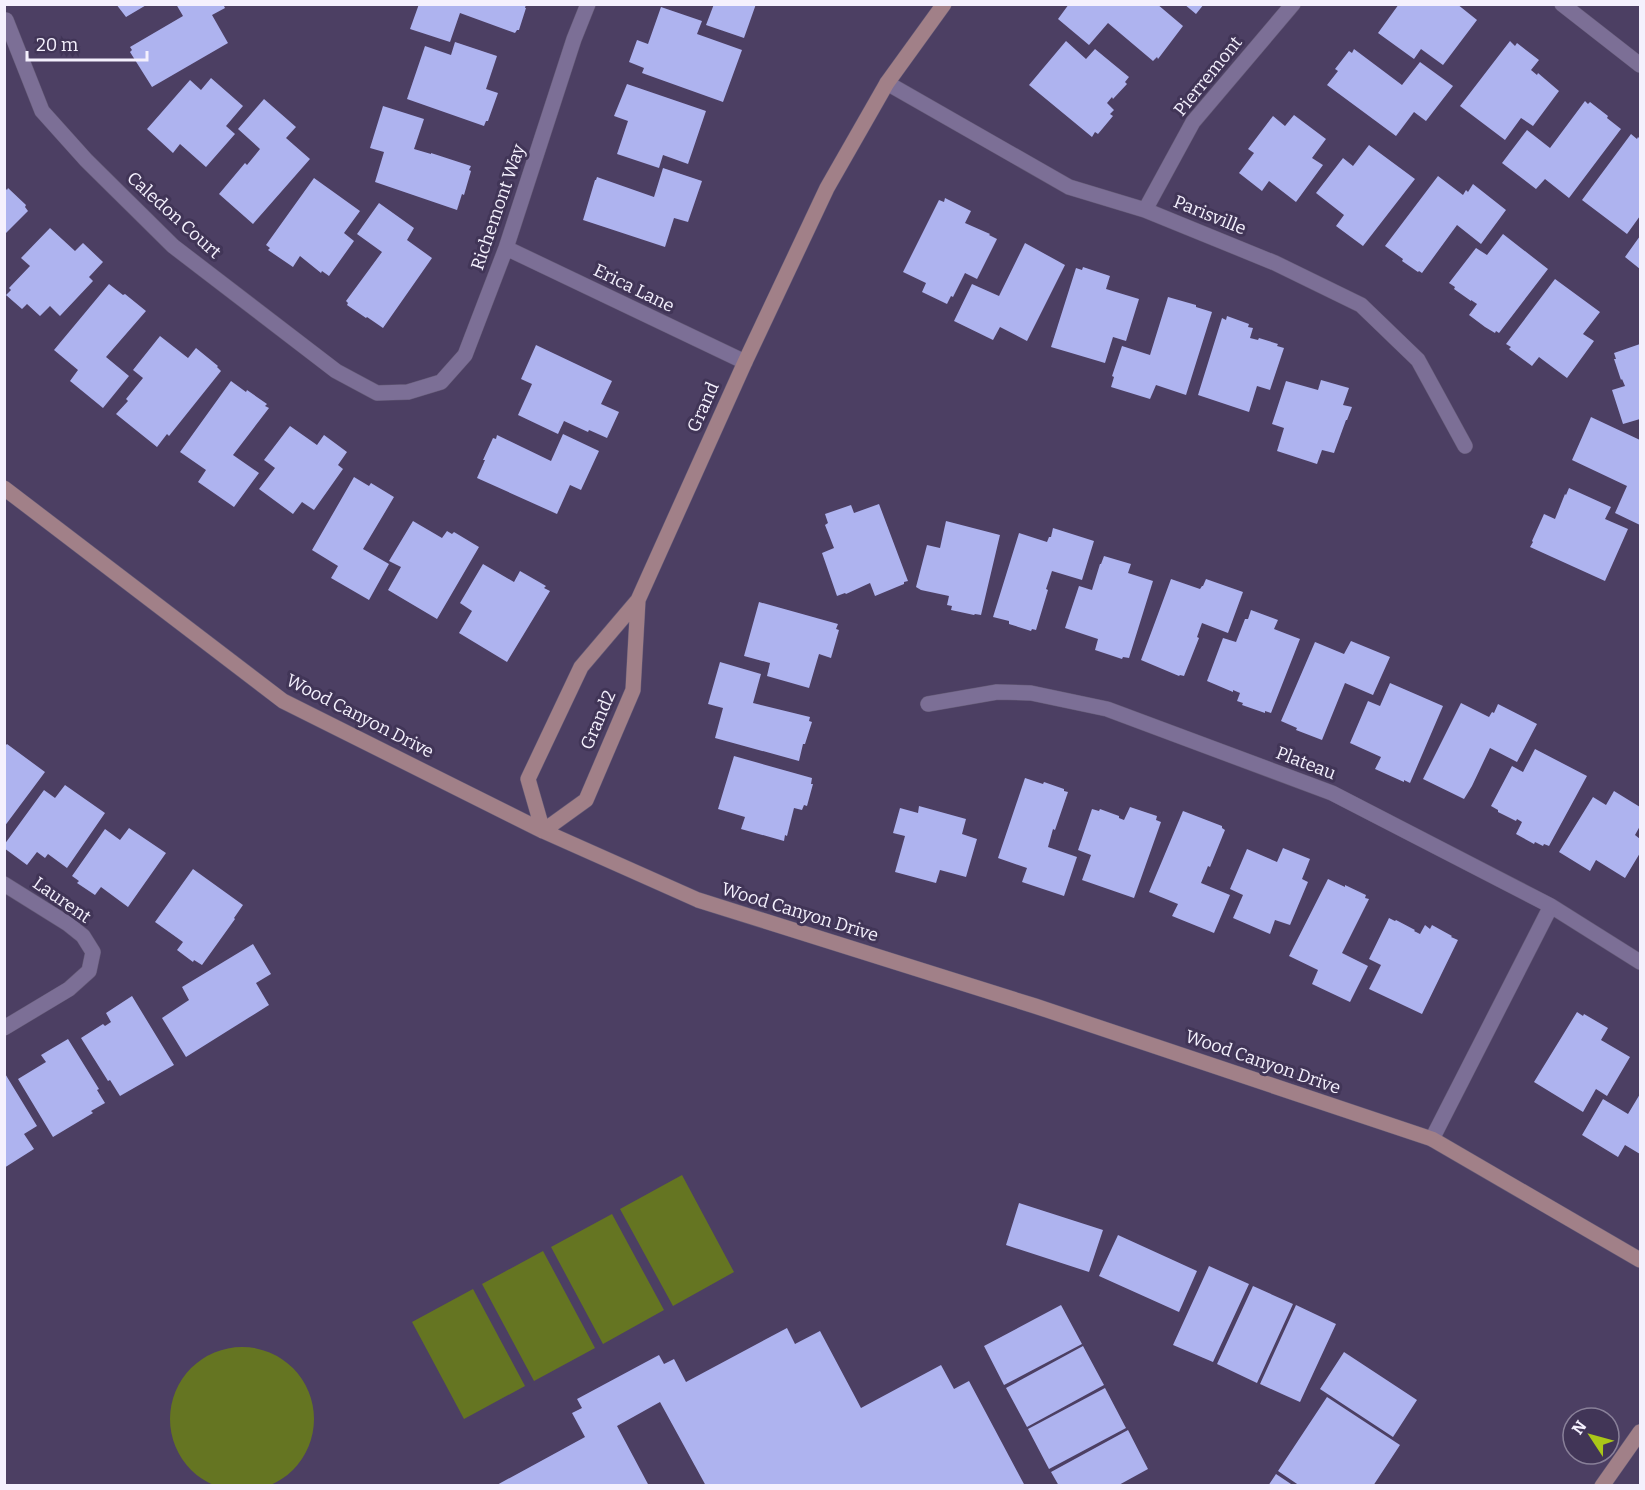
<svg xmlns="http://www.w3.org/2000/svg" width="1645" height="1490" viewBox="0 0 1645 1490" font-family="Bitter,serif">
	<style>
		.green { fill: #657522 }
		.building { fill: #aeb3ef }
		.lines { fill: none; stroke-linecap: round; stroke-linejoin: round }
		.street-casing { stroke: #645a76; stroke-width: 16 }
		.secondary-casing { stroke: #645a76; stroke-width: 16 }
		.street { stroke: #7c6f96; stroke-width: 15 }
		.secondary { stroke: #a18088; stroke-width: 15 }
		.labels { text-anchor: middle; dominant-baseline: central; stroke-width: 6; stroke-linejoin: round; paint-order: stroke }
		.street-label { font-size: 18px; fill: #f4f0fd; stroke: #413557 }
	</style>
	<rect width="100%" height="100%" fill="#4c3f63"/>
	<path class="green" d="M 682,1175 L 734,1272 L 673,1306 L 620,1209 Z
		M 612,1214 L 664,1310 L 603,1344 L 551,1247 Z
		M 543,1251 L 595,1348 L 534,1381 L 482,1284 Z
		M 473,1289 L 525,1386 L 464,1419 L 412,1322 Z
		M170 1419a72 72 0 1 1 144 0a72 72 0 1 1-144 0Z"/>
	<path class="building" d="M 116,4 L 148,4 L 126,17 Z
		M 176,4 L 223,4 L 225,8 L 212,15 L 228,43 L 152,87 L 130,52 L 132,50 L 130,47 L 183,16 Z
		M 419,4 L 526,4 L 525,8 L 526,8 L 519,30 L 517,30 L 515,33 L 460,13 L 450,42 L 410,29 Z
		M 714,4 L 756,4 L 744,38 L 706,25 Z
		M 1069,4 L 1157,4 L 1183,26 L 1158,59 L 1157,57 L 1153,61 L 1108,23 L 1089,45 L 1058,19 Z
		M 1184,4 L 1204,4 L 1196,14 Z
		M 1399,4 L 1457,4 L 1477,20 L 1443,65 L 1421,49 L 1414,59 L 1378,33 Z
		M 661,7 L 702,21 L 697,34 L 742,50 L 723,102 L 642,73 L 644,68 L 629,62 L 637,40 L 648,44 Z
		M 1066,41 L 1086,59 L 1095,49 L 1129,77 L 1125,82 L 1127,84 L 1113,99 L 1112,97 L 1107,103 L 1114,110 L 1110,114 L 1113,116 L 1098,134 L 1095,132 L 1092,137 L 1029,85 Z
		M 1510,41 L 1515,46 L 1517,43 L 1539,60 L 1531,70 L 1537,75 L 1538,73 L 1559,91 L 1533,126 L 1521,118 L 1505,140 L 1460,106 Z
		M 455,42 L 497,56 L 486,89 L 498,93 L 488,121 L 486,121 L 484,126 L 407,99 L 425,46 L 451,55 Z
		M 1354,49 L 1402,85 L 1420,62 L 1453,86 L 1426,121 L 1414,112 L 1396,136 L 1327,85 L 1338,71 L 1335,69 L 1349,51 L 1352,53 Z
		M 211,78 L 243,106 L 226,126 L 235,134 L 206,167 L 180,144 L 173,153 L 147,129 L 190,80 L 201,90 Z
		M 627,84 L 706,111 L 688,164 L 663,155 L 659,168 L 617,154 L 628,121 L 614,116 Z
		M 264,99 L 296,127 L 286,138 L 310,159 L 253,224 L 219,194 L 245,163 L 247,165 L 260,149 L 238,129 Z
		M 1585,101 L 1588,104 L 1590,102 L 1608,116 L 1607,118 L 1621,129 L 1569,198 L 1545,179 L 1536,189 L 1502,163 L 1527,130 L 1550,148 Z
		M 383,106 L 424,119 L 414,149 L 431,154 L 431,153 L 471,166 L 469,170 L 471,171 L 464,195 L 462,194 L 457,210 L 375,182 L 384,152 L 370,148 Z
		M 1294,115 L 1326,139 L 1312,158 L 1323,165 L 1296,202 L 1269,181 L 1262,191 L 1239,173 L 1254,153 L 1248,149 L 1273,116 L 1285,126 Z
		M 1631,134 L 1637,139 L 1638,137 L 1640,139 L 1640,216 L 1627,234 L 1582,200 Z
		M 1369,145 L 1415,179 L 1363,246 L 1336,226 L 1344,215 L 1316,193 L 1343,158 L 1353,166 Z
		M 663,168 L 702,181 L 688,222 L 674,218 L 665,247 L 583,220 L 595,180 L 596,180 L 597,177 L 654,197 Z
		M 1438,176 L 1463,195 L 1466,190 L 1468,192 L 1473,184 L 1506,210 L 1481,244 L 1457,225 L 1422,273 L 1419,271 L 1418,272 L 1402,261 L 1403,259 L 1385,246 Z
		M 314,178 L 360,211 L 344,233 L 354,241 L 329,276 L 322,271 L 321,273 L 300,256 L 293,267 L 268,250 L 270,248 L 266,245 Z
		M 4,187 L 7,190 L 8,188 L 26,205 L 25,207 L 28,211 L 4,235 Z
		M 945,198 L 971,211 L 965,223 L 990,234 L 989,235 L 997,239 L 977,279 L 965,273 L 953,297 L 951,296 L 947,304 L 922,292 L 926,283 L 903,272 L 939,200 L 944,202 Z
		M 379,203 L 414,228 L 407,240 L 432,258 L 383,328 L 367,317 L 366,318 L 347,305 L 348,303 L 346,301 L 382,252 L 357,234 Z
		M 50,228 L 75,251 L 83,243 L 103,262 L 89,277 L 93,281 L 60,316 L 50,306 L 40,316 L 27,304 L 22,309 L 6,295 L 11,290 L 9,288 L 30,266 L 21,258 Z
		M 1503,234 L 1548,269 L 1499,333 L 1496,331 L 1495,333 L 1485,327 L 1469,315 L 1477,304 L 1471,300 L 1471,301 L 1454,289 L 1455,287 L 1449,283 L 1476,248 L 1487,255 Z
		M 1640,236 L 1640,269 L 1625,257 Z
		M 1025,243 L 1065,265 L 1027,341 L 1000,327 L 993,340 L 954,321 L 972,284 L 999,296 Z
		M 1083,267 L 1110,276 L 1106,289 L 1139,299 L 1126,341 L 1113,337 L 1105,363 L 1051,347 L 1076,268 L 1082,270 Z
		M 1555,279 L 1600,312 L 1583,334 L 1594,341 L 1567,378 L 1539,357 L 1532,366 L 1509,349 L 1511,347 L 1506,344 Z
		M 109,284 L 123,295 L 125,294 L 146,311 L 106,357 L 129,376 L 103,408 L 70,381 L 78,370 L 54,350 Z
		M 1168,297 L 1196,305 L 1196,307 L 1212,312 L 1186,395 L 1156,385 L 1150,399 L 1111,387 L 1114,377 L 1112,376 L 1122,346 L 1150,355 Z
		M 1227,316 L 1249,324 L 1248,327 L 1253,328 L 1250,338 L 1258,340 L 1259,338 L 1278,344 L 1277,346 L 1284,348 L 1270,390 L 1257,386 L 1249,412 L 1198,395 L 1222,318 L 1226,320 Z
		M 160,336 L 188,358 L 196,348 L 218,366 L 217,367 L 221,371 L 169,436 L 167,434 L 157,447 L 116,414 L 128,401 L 126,399 L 143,378 L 133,370 Z
		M 1640,344 L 1640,419 L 1623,424 L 1612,390 L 1625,386 L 1622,379 L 1621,380 L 1614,359 L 1616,359 L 1614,353 Z
		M 536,345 L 612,381 L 601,404 L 619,412 L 607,438 L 589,430 L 588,432 L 564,421 L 558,434 L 518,415 L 532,384 L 521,379 Z
		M 1321,380 L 1349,388 L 1343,405 L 1352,407 L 1347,420 L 1346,420 L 1334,453 L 1322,450 L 1317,464 L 1277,451 L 1284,428 L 1272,424 L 1286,381 L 1318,390 Z
		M 231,381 L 246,392 L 247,390 L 267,404 L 265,406 L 269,408 L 233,455 L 259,473 L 234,507 L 198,482 L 206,470 L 180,452 Z
		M 1591,417 L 1640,440 L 1640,525 L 1615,513 L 1627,486 L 1572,460 Z
		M 290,426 L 317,445 L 324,435 L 347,452 L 338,465 L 343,469 L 314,510 L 302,502 L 293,514 L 259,489 L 275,468 L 264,460 Z
		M 563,434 L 599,451 L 581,490 L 570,485 L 557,514 L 477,478 L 485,460 L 483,460 L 493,438 L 496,439 L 497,435 L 551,461 Z
		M 354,477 L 369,486 L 371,483 L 394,497 L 363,549 L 389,564 L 369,600 L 331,578 L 338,566 L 312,550 Z
		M 1569,488 L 1611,507 L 1605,519 L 1628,529 L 1605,581 L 1530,547 L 1533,542 L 1532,541 L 1544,514 L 1555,519 L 1565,494 L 1566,495 Z
		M 879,504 L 908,581 L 904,582 L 904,584 L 875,596 L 870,583 L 846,594 L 845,593 L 837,596 L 822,553 L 834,548 L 825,525 L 828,523 L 825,514 L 851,505 L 854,513 Z
		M 413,521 L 442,538 L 447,531 L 452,534 L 454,532 L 479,547 L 437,619 L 388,590 L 401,567 L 389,561 Z
		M 946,521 L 1000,535 L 981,615 L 975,614 L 974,615 L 951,610 L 952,606 L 947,605 L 949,596 L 921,590 L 916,587 L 927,545 L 940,548 Z
		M 1053,528 L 1094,541 L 1082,580 L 1052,571 L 1046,589 L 1048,590 L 1036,630 L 1032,629 L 1031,631 L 1009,624 L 1009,621 L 993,617 L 1019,533 L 1047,542 L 1049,537 L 1051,537 Z
		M 1104,556 L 1131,564 L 1128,573 L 1153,581 L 1129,658 L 1123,657 L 1122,659 L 1095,650 L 1098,639 L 1065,628 L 1079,586 L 1092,590 L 1100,564 L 1101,564 Z
		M 483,564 L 514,582 L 520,571 L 546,586 L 544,588 L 550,591 L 507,662 L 459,633 L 472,611 L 460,603 Z
		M 1171,579 L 1200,589 L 1202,586 L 1203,586 L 1206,579 L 1243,592 L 1228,633 L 1202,623 L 1197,637 L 1199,638 L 1184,676 L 1180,675 L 1179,676 L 1141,660 Z
		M 759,602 L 838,624 L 836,629 L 839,630 L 831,658 L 819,654 L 809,688 L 767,676 L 770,663 L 744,656 Z
		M 1251,610 L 1278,620 L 1274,629 L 1300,639 L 1271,713 L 1265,711 L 1265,713 L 1242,705 L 1243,703 L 1237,701 L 1240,693 L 1233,690 L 1233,692 L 1207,681 L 1223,638 L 1236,642 L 1245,619 L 1248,619 Z
		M 1351,641 L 1390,657 L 1373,695 L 1345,683 L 1322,740 L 1296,730 L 1297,728 L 1281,721 L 1315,642 L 1344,654 Z
		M 720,662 L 761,674 L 753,703 L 810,717 L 809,721 L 812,722 L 805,744 L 803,744 L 799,761 L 715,738 L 723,708 L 708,704 Z
		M 1390,683 L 1443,706 L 1410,783 L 1404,780 L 1404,782 L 1375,769 L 1381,757 L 1350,743 L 1368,701 L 1380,706 Z
		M 1461,703 L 1489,717 L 1492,712 L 1494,713 L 1498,704 L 1537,724 L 1517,762 L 1490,748 L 1472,786 L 1464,799 L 1423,779 Z
		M 7,744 L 45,772 L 4,827 L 4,747 Z
		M 1535,749 L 1587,776 L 1549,846 L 1544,844 L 1543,846 L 1535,842 L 1534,844 L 1516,834 L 1522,822 L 1517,819 L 1516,821 L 1498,812 L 1498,810 L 1491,806 L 1512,766 L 1523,772 Z
		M 734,756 L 812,778 L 811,784 L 813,784 L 807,806 L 804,805 L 802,810 L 794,808 L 787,836 L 785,835 L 784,841 L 741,829 L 745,817 L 718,809 Z
		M 1025,778 L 1043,784 L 1044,782 L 1064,789 L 1064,791 L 1068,792 L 1055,830 L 1053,829 L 1048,847 L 1077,857 L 1064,896 L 1022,882 L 1027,868 L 998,858 Z
		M 65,785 L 105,813 L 67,868 L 48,854 L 45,858 L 37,852 L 27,865 L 4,848 L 4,845 L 44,790 L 55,798 Z
		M 1614,791 L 1640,807 L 1640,826 L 1635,835 L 1640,839 L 1640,853 L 1625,878 L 1596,860 L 1590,871 L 1559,852 L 1593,797 L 1606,805 Z
		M 919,806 L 966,819 L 962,834 L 977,839 L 966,877 L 940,870 L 936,883 L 895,872 L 905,836 L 893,833 L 900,808 L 918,813 Z
		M 1130,807 L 1157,816 L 1156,820 L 1161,822 L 1134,898 L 1082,880 L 1091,855 L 1078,850 L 1092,809 L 1099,811 L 1100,809 L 1119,816 L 1119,818 L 1124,820 Z
		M 1183,811 L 1222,826 L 1222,828 L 1225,830 L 1210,867 L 1208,866 L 1201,883 L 1230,895 L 1214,933 L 1172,916 L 1178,904 L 1149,892 Z
		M 129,828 L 166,853 L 128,907 L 101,887 L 95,895 L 77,883 L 79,881 L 72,876 L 105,829 L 120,840 Z
		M 1283,848 L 1310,859 L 1302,879 L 1308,882 L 1290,925 L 1275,920 L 1270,934 L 1233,918 L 1243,895 L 1230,889 L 1247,849 L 1277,862 Z
		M 193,869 L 243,905 L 234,918 L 235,919 L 202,965 L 194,960 L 193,962 L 177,950 L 183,942 L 155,922 Z
		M 1328,879 L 1345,887 L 1345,885 L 1366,895 L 1365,898 L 1369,899 L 1342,953 L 1368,966 L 1350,1002 L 1312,984 L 1318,970 L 1289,956 Z
		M 1389,918 L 1395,921 L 1396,920 L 1415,930 L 1414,931 L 1420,934 L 1425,925 L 1430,929 L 1432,925 L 1452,936 L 1451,937 L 1458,940 L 1422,1014 L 1369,989 L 1381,965 L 1369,959 Z
		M 253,944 L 271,974 L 256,983 L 269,1005 L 186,1057 L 162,1018 L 189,1000 L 182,987 Z
		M 132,996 L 174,1065 L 120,1096 L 110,1080 L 108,1081 L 81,1038 L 103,1024 L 105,1026 L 111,1022 L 106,1013 Z
		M 1577,1012 L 1583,1016 L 1584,1014 L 1608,1028 L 1601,1040 L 1630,1057 L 1607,1096 L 1596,1089 L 1583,1112 L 1534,1082 Z
		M 68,1039 L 99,1089 L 97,1090 L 105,1103 L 91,1111 L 93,1113 L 53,1137 L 18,1079 L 46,1062 L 41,1055 Z
		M 4,1072 L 37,1126 L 24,1134 L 34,1149 L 4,1168 Z
		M 1640,1094 L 1640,1154 L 1625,1145 L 1618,1157 L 1582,1135 L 1603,1099 L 1628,1114 Z
		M 1019,1203 L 1103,1230 L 1089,1272 L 1006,1245 Z
		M 1118,1235 L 1197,1271 L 1179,1312 L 1099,1276 Z
		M 1209,1266 L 1249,1284 L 1213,1362 L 1173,1345 Z
		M 1253,1286 L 1293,1304 L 1257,1383 L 1217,1364 Z
		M 1061,1305 L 1082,1344 L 1004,1385 L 984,1346 Z
		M 1296,1305 L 1336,1324 L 1300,1402 L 1260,1384 Z
		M 787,1328 L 795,1344 L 820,1331 L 861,1408 L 941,1365 L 954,1389 L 969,1381 L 1025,1486 L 706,1486 L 660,1402 L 617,1426 L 649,1486 L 495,1486 L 585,1437 L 572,1413 L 582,1408 L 577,1399 L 659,1355 L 664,1364 L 674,1359 L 686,1382 Z
		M 1083,1346 L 1104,1385 L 1027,1427 L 1006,1388 Z
		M 1344,1352 L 1417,1400 L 1393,1437 L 1320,1389 Z
		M 1105,1388 L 1126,1428 L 1049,1469 L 1028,1429 Z
		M 1327,1397 L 1400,1445 L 1373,1486 L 1300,1486 L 1278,1471 Z
		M 1128,1430 L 1148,1469 L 1117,1486 L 1059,1486 L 1051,1472 Z
		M 1276,1474 L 1294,1486 L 1268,1486 Z"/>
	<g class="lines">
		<g class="street-casing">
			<path id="street" d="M 1562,4 L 1640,65
				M 6,20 L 42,111 L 86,160 L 173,246 L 336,371 L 377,393 L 408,392 L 441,382 L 465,355 L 506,248 L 574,39 L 588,4
				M 887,83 L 1069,187 L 1145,210 L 1275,263 L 1361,305 L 1418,360 L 1465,446
				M 1145,210 L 1193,122 L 1293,4
				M 506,248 L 745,362
				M 928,704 L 997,692 L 1031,693 L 1107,709 L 1332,793 L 1551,906 L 1640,962
				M 4,884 L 68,924 L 83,936 L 93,952 L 89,971 L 69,989 L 4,1028
				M 1432,1139 L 1551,906"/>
		</g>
		<g class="secondary-casing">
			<path id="secondary" d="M 4,488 L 283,701 L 543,831 L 698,900 L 1035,1006 L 1432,1139 L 1640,1260
				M 543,831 L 528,779 L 581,667 L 638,600 L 745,362 L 827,188 L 887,83 L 944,4
				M 543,831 L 586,800 L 633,690 L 638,600
				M 1602,1486 L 1640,1432"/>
		</g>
		<use href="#street" class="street"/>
		<use href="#secondary" class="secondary"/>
	</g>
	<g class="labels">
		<g class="street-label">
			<text transform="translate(1208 76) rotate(-51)">Pierremont</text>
			<text transform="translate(498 207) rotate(-71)">Richemont Way</text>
			<text transform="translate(174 215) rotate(42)">Caledon Court</text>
			<text transform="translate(1210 215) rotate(22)">Parisville</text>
			<text transform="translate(634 288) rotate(26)">Erica Lane</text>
			<text transform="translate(703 407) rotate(-66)">Grand</text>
			<text transform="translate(360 716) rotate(27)">Wood Canyon Drive</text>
			<text transform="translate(598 720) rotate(-67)">Grand2</text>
			<text transform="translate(1306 763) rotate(21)">Plateau</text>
			<text transform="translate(62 900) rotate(35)">Laurent</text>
			<text transform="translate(800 912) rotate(17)">Wood Canyon Drive</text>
			<text transform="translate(1263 1062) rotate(19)">Wood Canyon Drive</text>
		</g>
	</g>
	<rect width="1645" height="1490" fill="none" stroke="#f4f0fd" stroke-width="12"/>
	<g transform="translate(1591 1436) rotate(306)"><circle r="28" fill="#413557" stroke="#898099" stroke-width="1.5"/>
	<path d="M0-4.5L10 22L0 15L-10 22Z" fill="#aac718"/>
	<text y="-9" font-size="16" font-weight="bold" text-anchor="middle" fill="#f4f0fd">N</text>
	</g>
	<path d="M27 51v9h120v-9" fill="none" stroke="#f4f0fd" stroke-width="3"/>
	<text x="36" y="51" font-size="18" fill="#f4f0fd" stroke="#413557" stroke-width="4.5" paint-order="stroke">20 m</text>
</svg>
